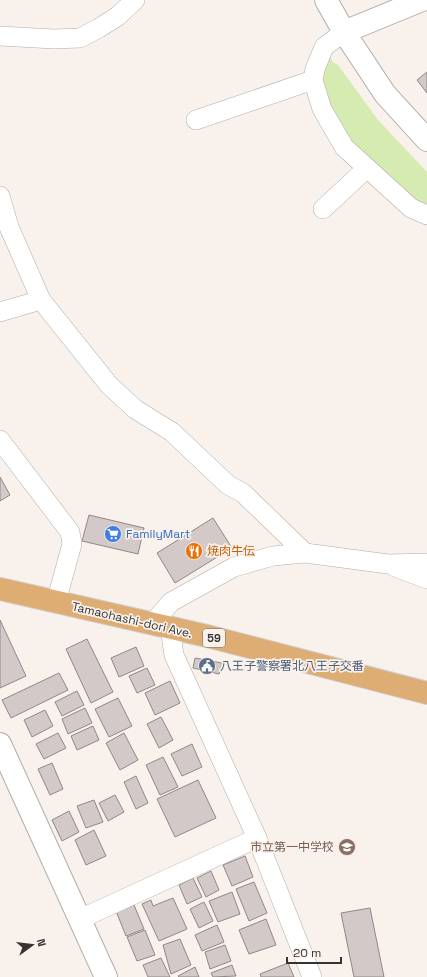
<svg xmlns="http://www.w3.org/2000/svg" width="427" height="977" viewBox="0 0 427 977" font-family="'Space Grotesk','Noto Sans JP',sans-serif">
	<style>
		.green { fill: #d6ebb1 }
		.building { fill: #d2c9c8; stroke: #908887 }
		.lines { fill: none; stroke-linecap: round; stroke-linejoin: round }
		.street-casing { stroke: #b3aca8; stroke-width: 20 }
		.secondary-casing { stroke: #b3aca8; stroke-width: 24 }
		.primary-casing { stroke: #cfcece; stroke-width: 24 }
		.street { stroke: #fff; stroke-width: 19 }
		.secondary { stroke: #fff; stroke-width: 22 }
		.primary { stroke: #dead73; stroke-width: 22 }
		.labels { text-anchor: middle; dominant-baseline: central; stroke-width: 3.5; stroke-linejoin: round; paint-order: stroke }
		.shield { fill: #f8f1ec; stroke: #706c69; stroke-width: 1 }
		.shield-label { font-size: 11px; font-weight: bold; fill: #363331 }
		.shop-label { font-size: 12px; fill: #366cbe; stroke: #f8f1ec; text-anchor: start }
		.food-label { font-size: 12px; fill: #c56008; stroke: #f8f1ec; text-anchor: start }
		.street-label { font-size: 12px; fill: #363331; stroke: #f8f1ec }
		.service-label { font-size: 12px; fill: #4e5e75; stroke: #f8f1ec; text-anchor: start }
		.education-label { font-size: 12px; fill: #785e54; stroke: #f8f1ec; text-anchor: end }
	</style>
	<rect width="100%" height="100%" fill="#f8f1ec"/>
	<path class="green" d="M 324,47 L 333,62 L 338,65 L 378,120 L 427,172 L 427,215 L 344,147 L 315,69 Z"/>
	<path class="building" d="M 427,72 L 427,93 L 417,80 Z
		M 0,477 L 10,495 L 0,501 Z
		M 89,515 L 144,528 L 138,554 L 82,541 Z
		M 213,518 L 232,548 L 175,583 L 157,553 Z
		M 0,620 L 26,676 L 0,688 Z
		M 87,639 L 113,692 L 91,703 L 66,649 Z
		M 136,647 L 144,666 L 119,677 L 111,658 Z
		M 195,658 L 222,663 L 219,674 L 193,668 Z
		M 147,668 L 155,685 L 137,693 L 129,676 Z
		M 59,673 L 68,690 L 11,718 L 2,700 Z
		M 170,681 L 180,703 L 155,715 L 145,693 Z
		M 77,691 L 84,705 L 62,716 L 55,702 Z
		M 118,698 L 132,726 L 109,737 L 95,709 Z
		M 85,708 L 92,723 L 68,734 L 62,719 Z
		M 45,710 L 53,726 L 32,737 L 24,720 Z
		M 161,717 L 173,740 L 159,748 L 147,724 Z
		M 93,726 L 99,740 L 77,750 L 71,736 Z
		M 58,733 L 66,748 L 44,759 L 36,744 Z
		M 124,733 L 138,760 L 120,770 L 106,743 Z
		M 192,744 L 202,767 L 182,776 L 171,754 Z
		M 163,757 L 178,787 L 160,795 L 146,765 Z
		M 52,763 L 63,789 L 50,795 L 38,769 Z
		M 136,776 L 148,803 L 136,809 L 124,782 Z
		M 198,780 L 216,818 L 175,837 L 157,799 Z
		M 115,795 L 124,812 L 108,821 L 99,803 Z
		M 94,800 L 103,822 L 86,828 L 77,806 Z
		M 69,811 L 79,832 L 62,841 L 52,820 Z
		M 94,830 L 106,856 L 86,865 L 75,840 Z
		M 245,856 L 253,877 L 232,886 L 223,865 Z
		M 211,871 L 219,890 L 206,897 L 197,878 Z
		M 193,878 L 202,897 L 187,904 L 179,885 Z
		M 254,882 L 267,913 L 249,921 L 236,889 Z
		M 232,892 L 240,914 L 218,922 L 209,901 Z
		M 173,898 L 187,929 L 159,941 L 142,904 L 151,900 L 153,906 Z
		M 204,902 L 213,921 L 199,928 L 190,909 Z
		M 134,905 L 144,929 L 126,936 L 116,911 Z
		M 370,908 L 384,977 L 354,977 L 341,913 Z
		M 266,919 L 276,945 L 249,954 L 239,930 Z
		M 217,925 L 224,942 L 202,951 L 195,935 Z
		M 145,930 L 155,955 L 137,961 L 127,937 Z
		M 180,939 L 191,965 L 171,974 L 163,945 Z
		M 225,945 L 231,961 L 210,969 L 205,952 Z
		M 161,958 L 170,977 L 148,977 L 143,965 Z
		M 288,963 L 294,977 L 261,977 L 260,974 Z
		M 232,965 L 236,976 L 213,977 L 211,973 Z
		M 195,967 L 199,977 L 179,977 L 178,976 Z"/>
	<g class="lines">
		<g class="street-casing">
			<path id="street" d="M 344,32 L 324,47 L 315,69 L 313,80 L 322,109 L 344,147 L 411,208 L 427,215
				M 0,36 L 54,39 L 80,38 L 99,28 L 118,16 L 135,0
				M 196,120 L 313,80
				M 0,196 L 9,227 L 41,300 L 109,385 L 135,409 L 172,432 L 228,485 L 243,493 L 305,553
				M 323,209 L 367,168
				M 0,312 L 41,300
				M 0,440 L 70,532 L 72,544 L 56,602
				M 395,567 L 427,579
				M 152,624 L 171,602 L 234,567 L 273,556 L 305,553 L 388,564 L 427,563
				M 170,628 L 174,655 L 257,838 L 312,977
				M 80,919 L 257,838"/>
		</g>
		<g class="secondary-casing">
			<path id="secondary" d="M 326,0 L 344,32 L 385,94 L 427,140
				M 344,32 L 422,0
				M 0,744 L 106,977"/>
		</g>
		<g class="primary-casing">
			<path id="primary" d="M 0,589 L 207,636 L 427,693"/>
		</g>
		<use href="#street" class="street"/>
		<use href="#secondary" class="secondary"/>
		<use href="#primary" class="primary"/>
	</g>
	<defs>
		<g id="supermarket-disc" transform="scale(0.9)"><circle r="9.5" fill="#3f7fe0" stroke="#f8f1ec"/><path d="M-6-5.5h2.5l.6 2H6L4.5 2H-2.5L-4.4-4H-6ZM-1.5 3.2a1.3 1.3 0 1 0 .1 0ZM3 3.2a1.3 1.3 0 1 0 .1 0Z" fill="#fff"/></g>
		<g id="restaurant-disc" transform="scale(0.9)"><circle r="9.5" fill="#e8710a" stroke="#f8f1ec"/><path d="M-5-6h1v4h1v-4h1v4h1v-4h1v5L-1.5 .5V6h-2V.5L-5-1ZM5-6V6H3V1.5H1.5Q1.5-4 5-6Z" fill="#fff"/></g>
		<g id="civic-disc" transform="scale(0.9)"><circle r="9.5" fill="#5c6f8a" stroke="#f8f1ec"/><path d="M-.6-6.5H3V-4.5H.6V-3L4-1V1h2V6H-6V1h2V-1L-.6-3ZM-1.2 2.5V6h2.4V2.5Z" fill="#fff"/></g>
		<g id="school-disc" transform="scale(0.9)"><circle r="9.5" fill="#8d6e63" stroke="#f8f1ec"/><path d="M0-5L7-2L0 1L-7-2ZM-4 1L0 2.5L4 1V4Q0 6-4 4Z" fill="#fff"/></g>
	</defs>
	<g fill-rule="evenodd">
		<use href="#supermarket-disc" x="113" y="534"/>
		<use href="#restaurant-disc" x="194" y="551"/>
		<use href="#civic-disc" x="207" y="666"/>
		<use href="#school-disc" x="347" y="847"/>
	</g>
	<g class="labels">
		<rect class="shield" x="203" y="629" width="22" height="18" rx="3"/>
		<g class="shield-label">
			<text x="214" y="638">59</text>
		</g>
		<g class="shop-label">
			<text x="126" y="534">FamilyMart</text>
		</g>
		<g class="food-label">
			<text x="207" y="551">焼肉牛伝</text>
		</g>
		<g class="street-label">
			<text transform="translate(132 620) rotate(13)">Tamaohashi-dori Ave.</text>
		</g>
		<g class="service-label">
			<text x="220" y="666">八王子警察署北八王子交番</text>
		</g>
		<g class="education-label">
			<text x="334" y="847">市立第一中学校</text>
		</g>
	</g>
	<g transform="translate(32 945) rotate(75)" stroke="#f8f1ec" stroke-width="3" paint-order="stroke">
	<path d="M0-3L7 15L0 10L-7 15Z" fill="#363331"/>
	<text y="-6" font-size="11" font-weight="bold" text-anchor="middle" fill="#363331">N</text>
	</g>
	<path d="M287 957v6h54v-6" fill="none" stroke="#363331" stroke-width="2"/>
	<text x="293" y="957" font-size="12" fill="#363331" stroke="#f8f1ec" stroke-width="3" paint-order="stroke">20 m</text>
</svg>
